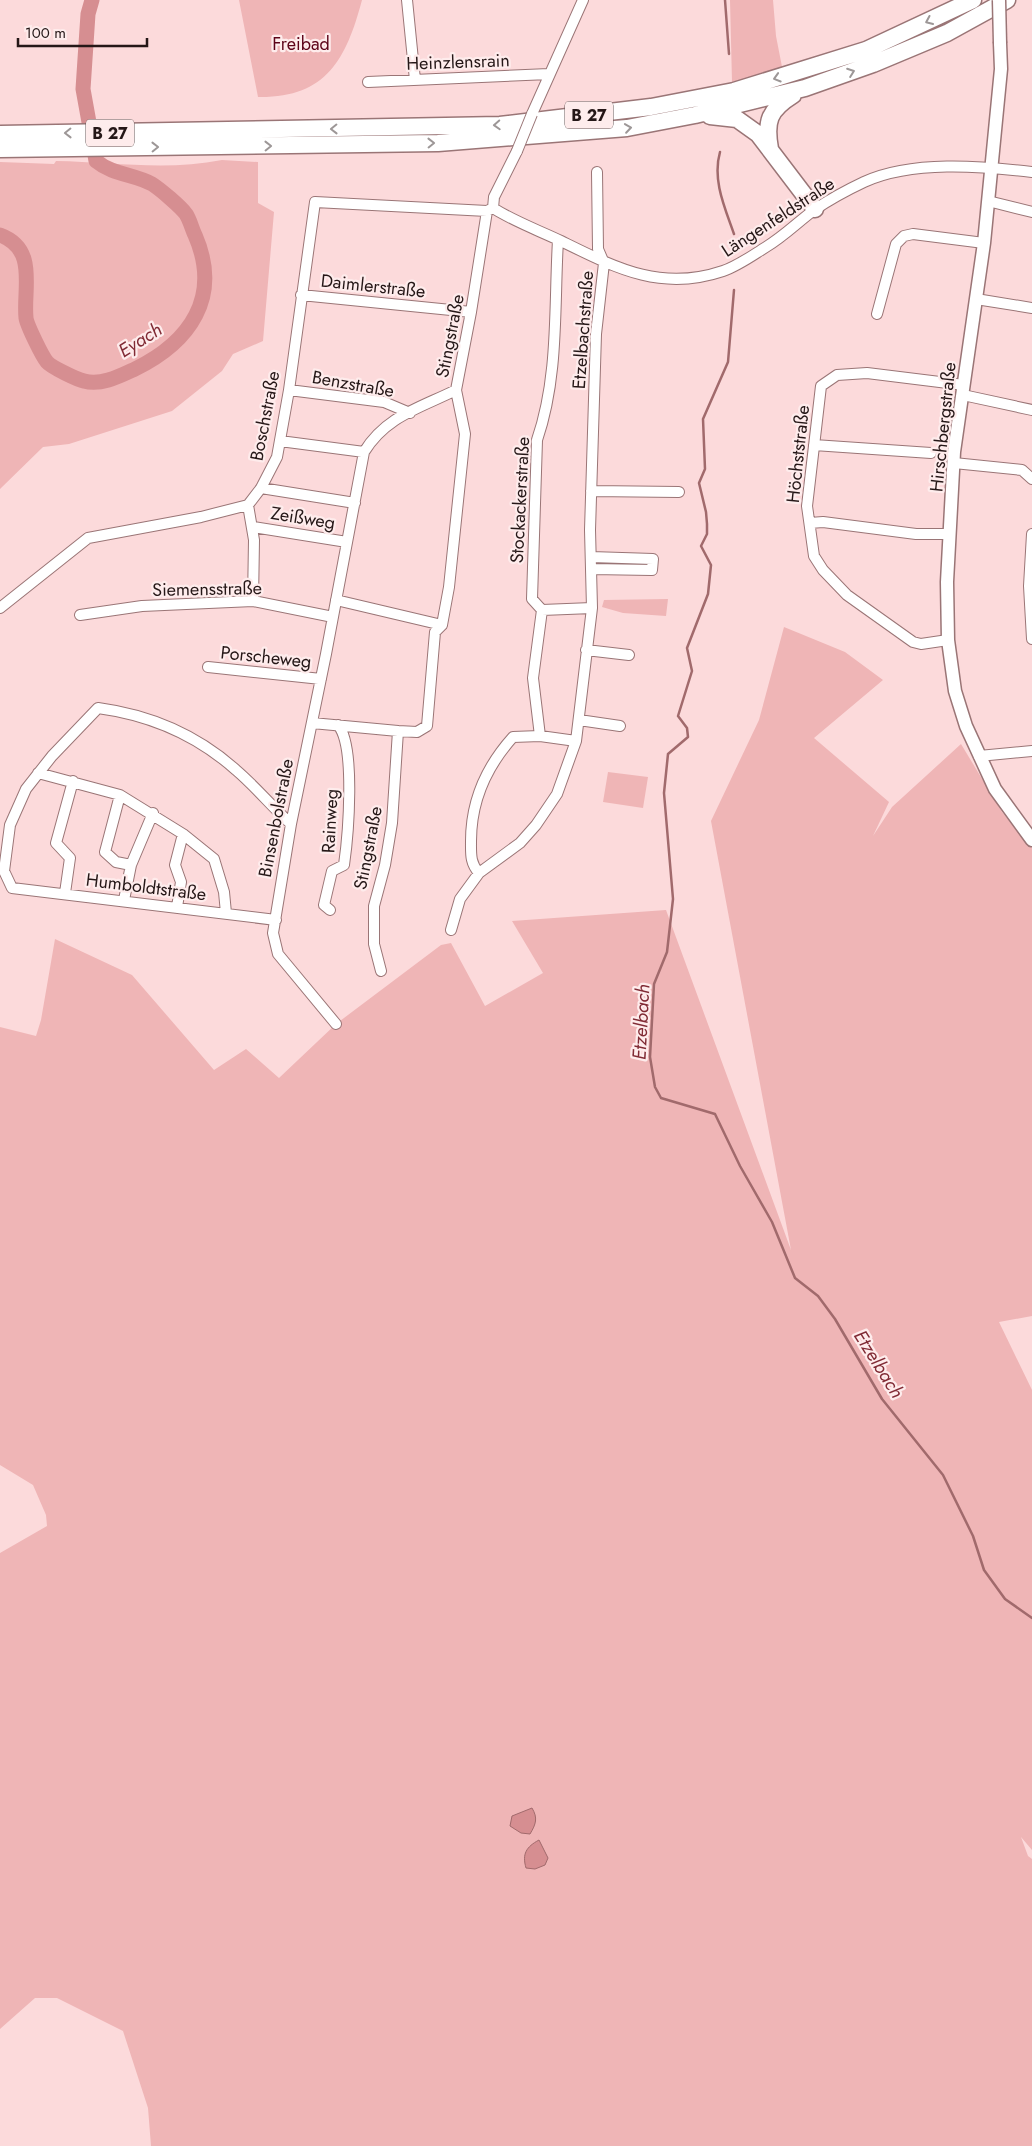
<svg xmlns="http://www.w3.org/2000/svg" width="1032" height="2146" viewBox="0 0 1032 2146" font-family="Jost,sans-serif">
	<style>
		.green { fill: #efb5b6 }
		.water { fill: #d68e91; stroke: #a16a6c }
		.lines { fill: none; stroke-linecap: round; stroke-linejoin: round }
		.stream { stroke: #a16a6c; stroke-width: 2.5 }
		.river { stroke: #d68e91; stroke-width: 15 }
		.minor-casing { stroke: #9a7576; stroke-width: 12 }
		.tertiary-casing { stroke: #9a7576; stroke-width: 15 }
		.trunk-casing { stroke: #9a7576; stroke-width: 19 }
		.minor { stroke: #fff; stroke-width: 10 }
		.tertiary { stroke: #fff; stroke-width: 12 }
		.trunk { stroke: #fff; stroke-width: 16 }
		.minor-bridge-casing { stroke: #9a7576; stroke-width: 12; stroke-linecap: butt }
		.tertiary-bridge-casing { stroke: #9a7576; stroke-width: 15; stroke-linecap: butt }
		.minor-bridge { stroke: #fff; stroke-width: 10 }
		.tertiary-bridge { stroke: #fff; stroke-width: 12 }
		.oneway { stroke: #9d9797 }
		.labels { text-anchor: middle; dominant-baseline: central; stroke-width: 4.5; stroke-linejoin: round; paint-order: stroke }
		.shield { fill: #feecec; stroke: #665757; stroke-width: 1 }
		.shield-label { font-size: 16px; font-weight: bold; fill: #251717 }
		.park-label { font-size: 18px; fill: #5d0419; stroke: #feecec }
		.street-label { font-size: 18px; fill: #251717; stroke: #feecec }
		.water-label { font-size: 19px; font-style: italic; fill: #812b35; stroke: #feecec }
	</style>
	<rect width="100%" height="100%" fill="#fcdadb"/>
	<path class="green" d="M 239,0 L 362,0 C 346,60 326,98 258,97 Z
		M 730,0 L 773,0 L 776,36 L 783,72 L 732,82 Z
		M 222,160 L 258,162 L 258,203 L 274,212 L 263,341 L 233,354 L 222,371 L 172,411 L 69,444 L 43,447 L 0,489 L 0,162 L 54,164 L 56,161 C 111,162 167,171 222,160 Z
		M 668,599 L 666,616 L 623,613 L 602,607 L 604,600 Z
		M 784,627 L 845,652 L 883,680 L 814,738 L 889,802 L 873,836 L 892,807 L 961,744 L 1002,812 L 1032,848 L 1032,1316 L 999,1322 L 1032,1390 L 1032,1850 L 1021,1837 L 1028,1856 L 1032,1859 L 1032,2146 L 151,2146 L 148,2108 L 123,2031 L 57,1998 L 35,1998 L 0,2029 L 0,1553 L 47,1526 L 46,1515 L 33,1485 L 0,1465 L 0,1027 L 36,1036 L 41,1020 L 55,939 L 132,975 L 214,1070 L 246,1049 L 279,1078 L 336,1024 L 441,945 L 451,943 L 485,1006 L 543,973 L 512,921 L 666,910 L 791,1250 L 711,821 L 759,720 Z
		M 608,772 L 648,777 L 643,808 L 603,802 Z"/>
	<path class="water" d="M 532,1808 C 538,1818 536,1824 530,1834 L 521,1833 L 510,1826 L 512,1816 Z
		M 539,1840 L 548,1858 L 545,1865 L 535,1869 L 526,1868 C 522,1854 526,1847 539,1840 Z"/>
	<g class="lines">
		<path class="stream" d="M 725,0 L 729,54
			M 720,152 C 712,180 725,208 734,234
			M 734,290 L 728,362 L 703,419 L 705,469 L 699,483 L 706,512 L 707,524 L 707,534 L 701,546 L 711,565 L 708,594 L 687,648 L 692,671 L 678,716 L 687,728 L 688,737 L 668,754 L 664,793 L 673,899 L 667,952 L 654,984 L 650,1057 L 655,1087 L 661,1098 L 715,1114 L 740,1166 L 772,1222 L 795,1278 L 818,1296 L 835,1319 L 882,1399 L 943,1475 L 973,1536 L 984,1570 L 1005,1599 L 1032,1618"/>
		<path class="river" d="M 0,235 C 38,249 23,288 26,318 C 27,325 42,356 47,362 C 51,367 78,380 84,381 C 101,386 120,376 135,369 C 190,342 222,297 195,235 C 192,229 190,220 186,214 C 181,207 160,189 152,184 C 134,174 113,175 96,161 L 83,89 L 88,14 L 92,0"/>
		<g class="minor-casing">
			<path id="minor" d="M 407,0 L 415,80
				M 368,82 L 549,74
				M 532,114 L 583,0
				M 988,201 L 1032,212
				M 493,208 C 515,222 538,230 561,241 C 616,268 661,292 723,271 C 738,266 753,255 766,247 C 783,237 798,222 814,210 C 829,200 847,190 864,182 C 912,160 981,166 1032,172
				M 493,208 L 494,197 L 517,151
				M 301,295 L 471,312
				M 976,299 L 1032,308
				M 877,314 L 896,244 L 904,236 L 913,234 L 984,243
				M 289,390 L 384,402 L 410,413
				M 963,395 L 1032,410
				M 280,441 L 364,452
				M 814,445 L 931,453
				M 954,463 L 1022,470 L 1032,479
				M 261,488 L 355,503
				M 591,491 L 679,492
				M 248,505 L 254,540 L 253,601
				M 810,523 L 823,522 L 916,534 L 950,534
				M 253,527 L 347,542
				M 1032,534 L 1029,586 L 1032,639
				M 591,557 L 653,559 L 652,570 L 592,569
				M 336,600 L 442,625
				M 0,608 L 88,538 L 201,517 L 248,505 L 261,488 L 277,457 L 289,390 L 315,202 L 487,211 L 493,208
				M 592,608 L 542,610 L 533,678 L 540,736 L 513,737 C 486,767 471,802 471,841 C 471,854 470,863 479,873 L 520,843 L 536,825 L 557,794 L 576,741 L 592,608 L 590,530 L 596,334 L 604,263 L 598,249 L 597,172
				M 542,610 L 532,599 L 537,440 C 559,376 554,307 558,240
				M 80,615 L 142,606 L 253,601 L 333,617
				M 948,640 L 921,644 L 913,642 L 847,595 L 823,570 L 814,556 L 807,506 L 821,386 L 837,375 L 867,373 L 964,385
				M 586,650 L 629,655
				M 208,667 L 321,679
				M 579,720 L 620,726
				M 312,723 L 398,731
				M 540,736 L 576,741
				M 979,756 L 1032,751
				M 38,773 L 120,795 L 183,834 L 214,859 L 224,892 L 226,913
				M 120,795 L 105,852 L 116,862 L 131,865
				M 65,893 L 70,858 L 56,843 L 73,781
				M 124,900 L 131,865 L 153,813
				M 177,907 L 181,882 L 175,865 L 183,834
				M 330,910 L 324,905 L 332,871 L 344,865 C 348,837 356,746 338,725
				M 276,920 L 12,888 L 4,871 L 10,825 L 26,789 L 52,756 L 98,708 C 150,715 197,735 236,770 C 256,787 272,807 291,824
				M 451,930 L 460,899 L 479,873
				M 381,971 L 374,944 L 374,906 L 385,865 L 392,823 L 398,731 L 417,732 L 427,726 L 435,632 L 442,625 L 449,587 L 465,434 L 456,390 L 471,312 L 487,211
				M 336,1024 L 278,954 L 273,933 L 291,824 L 326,654 L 364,452 C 386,416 420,408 456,390"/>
		</g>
		<g class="tertiary-casing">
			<path id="tertiary" d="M 1000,43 L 1001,69 L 984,243 L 954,452 L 947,582 L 948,640 L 955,691 L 966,726 L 995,789 L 1032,840"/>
		</g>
		<g class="trunk-casing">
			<path id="trunk" d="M 710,116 L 737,119 L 758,134 L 815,209
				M 0,134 L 500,125 L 651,107 L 734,91 L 866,50 L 973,0
				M 0,149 L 438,143 L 627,128 L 695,115 L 805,88 L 873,64 L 947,33 L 1007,0
				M 770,149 C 765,121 769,110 793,95"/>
		</g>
		<use href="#minor" class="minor"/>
		<use href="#tertiary" class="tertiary"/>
		<use href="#trunk" class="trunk"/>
		<g class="minor-bridge-casing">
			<path id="minor-bridge" d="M 517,151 L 532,114"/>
		</g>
		<g class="tertiary-bridge-casing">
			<path id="tertiary-bridge" d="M 999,0 L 1000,43"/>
		</g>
		<use href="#minor-bridge" class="minor-bridge"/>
		<use href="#tertiary-bridge" class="tertiary-bridge"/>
	</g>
	<defs><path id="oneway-chevron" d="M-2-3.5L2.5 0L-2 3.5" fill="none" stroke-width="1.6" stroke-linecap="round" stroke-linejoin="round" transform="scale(1.25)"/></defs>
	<g class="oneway">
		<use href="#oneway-chevron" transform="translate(929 21) rotate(156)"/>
		<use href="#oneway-chevron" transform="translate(851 72) rotate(-20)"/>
		<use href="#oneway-chevron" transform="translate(777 78) rotate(163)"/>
		<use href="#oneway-chevron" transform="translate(497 125) rotate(177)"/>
		<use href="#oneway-chevron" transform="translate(628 128) rotate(-8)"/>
		<use href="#oneway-chevron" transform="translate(334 129) rotate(179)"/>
		<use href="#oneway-chevron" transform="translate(68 133) rotate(179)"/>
		<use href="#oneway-chevron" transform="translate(431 143) rotate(-1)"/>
		<use href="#oneway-chevron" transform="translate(268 146) rotate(-1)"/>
		<use href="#oneway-chevron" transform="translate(155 147) rotate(-1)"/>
	</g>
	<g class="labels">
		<g class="shield">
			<rect x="565" y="101.5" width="48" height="27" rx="4"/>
			<rect x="86" y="119.5" width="48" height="27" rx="4"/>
		</g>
		<g class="shield-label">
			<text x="589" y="115">B 27</text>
			<text x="110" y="133">B 27</text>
		</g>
		<g class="park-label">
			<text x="301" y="44">Freibad</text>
		</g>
		<g class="street-label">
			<text transform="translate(458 62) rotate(-2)">Heinzlensrain</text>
			<text transform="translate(778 217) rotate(-33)">Längenfeldstraße</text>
			<text transform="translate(373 286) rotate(6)">Daimlerstraße</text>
			<text transform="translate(583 330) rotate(-86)">Etzelbachstraße</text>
			<text transform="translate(450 336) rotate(-79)">Stingstraße</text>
			<text transform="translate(353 384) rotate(10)">Benzstraße</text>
			<text transform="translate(265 416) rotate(-79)">Boschstraße</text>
			<text transform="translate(943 427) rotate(-84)">Hirschbergstraße</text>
			<text transform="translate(798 454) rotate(-84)">Höchststraße</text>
			<text transform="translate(520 500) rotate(-87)">Stockackerstraße</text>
			<text transform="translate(303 518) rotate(9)">Zeißweg</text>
			<text transform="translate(207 589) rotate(-1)">Siemensstraße</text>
			<text transform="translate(266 657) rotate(6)">Porscheweg</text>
			<text transform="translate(276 818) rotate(-79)">Binsenbolstraße</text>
			<text transform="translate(330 821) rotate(-87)">Rainweg</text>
			<text transform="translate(368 848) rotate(-79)">Stingstraße</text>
			<text transform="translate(146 887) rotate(7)">Humboldtstraße</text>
		</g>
		<g class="water-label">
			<text transform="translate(140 340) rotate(-32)">Eyach</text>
			<text transform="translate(641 1022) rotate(-87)">Etzelbach</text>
			<text transform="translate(879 1364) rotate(58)">Etzelbach</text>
		</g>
	</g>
	<path d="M18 38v8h129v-8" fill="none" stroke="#251717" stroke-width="2.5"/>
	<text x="25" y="38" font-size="15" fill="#251717" stroke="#feecec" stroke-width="4" paint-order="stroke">100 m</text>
</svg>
